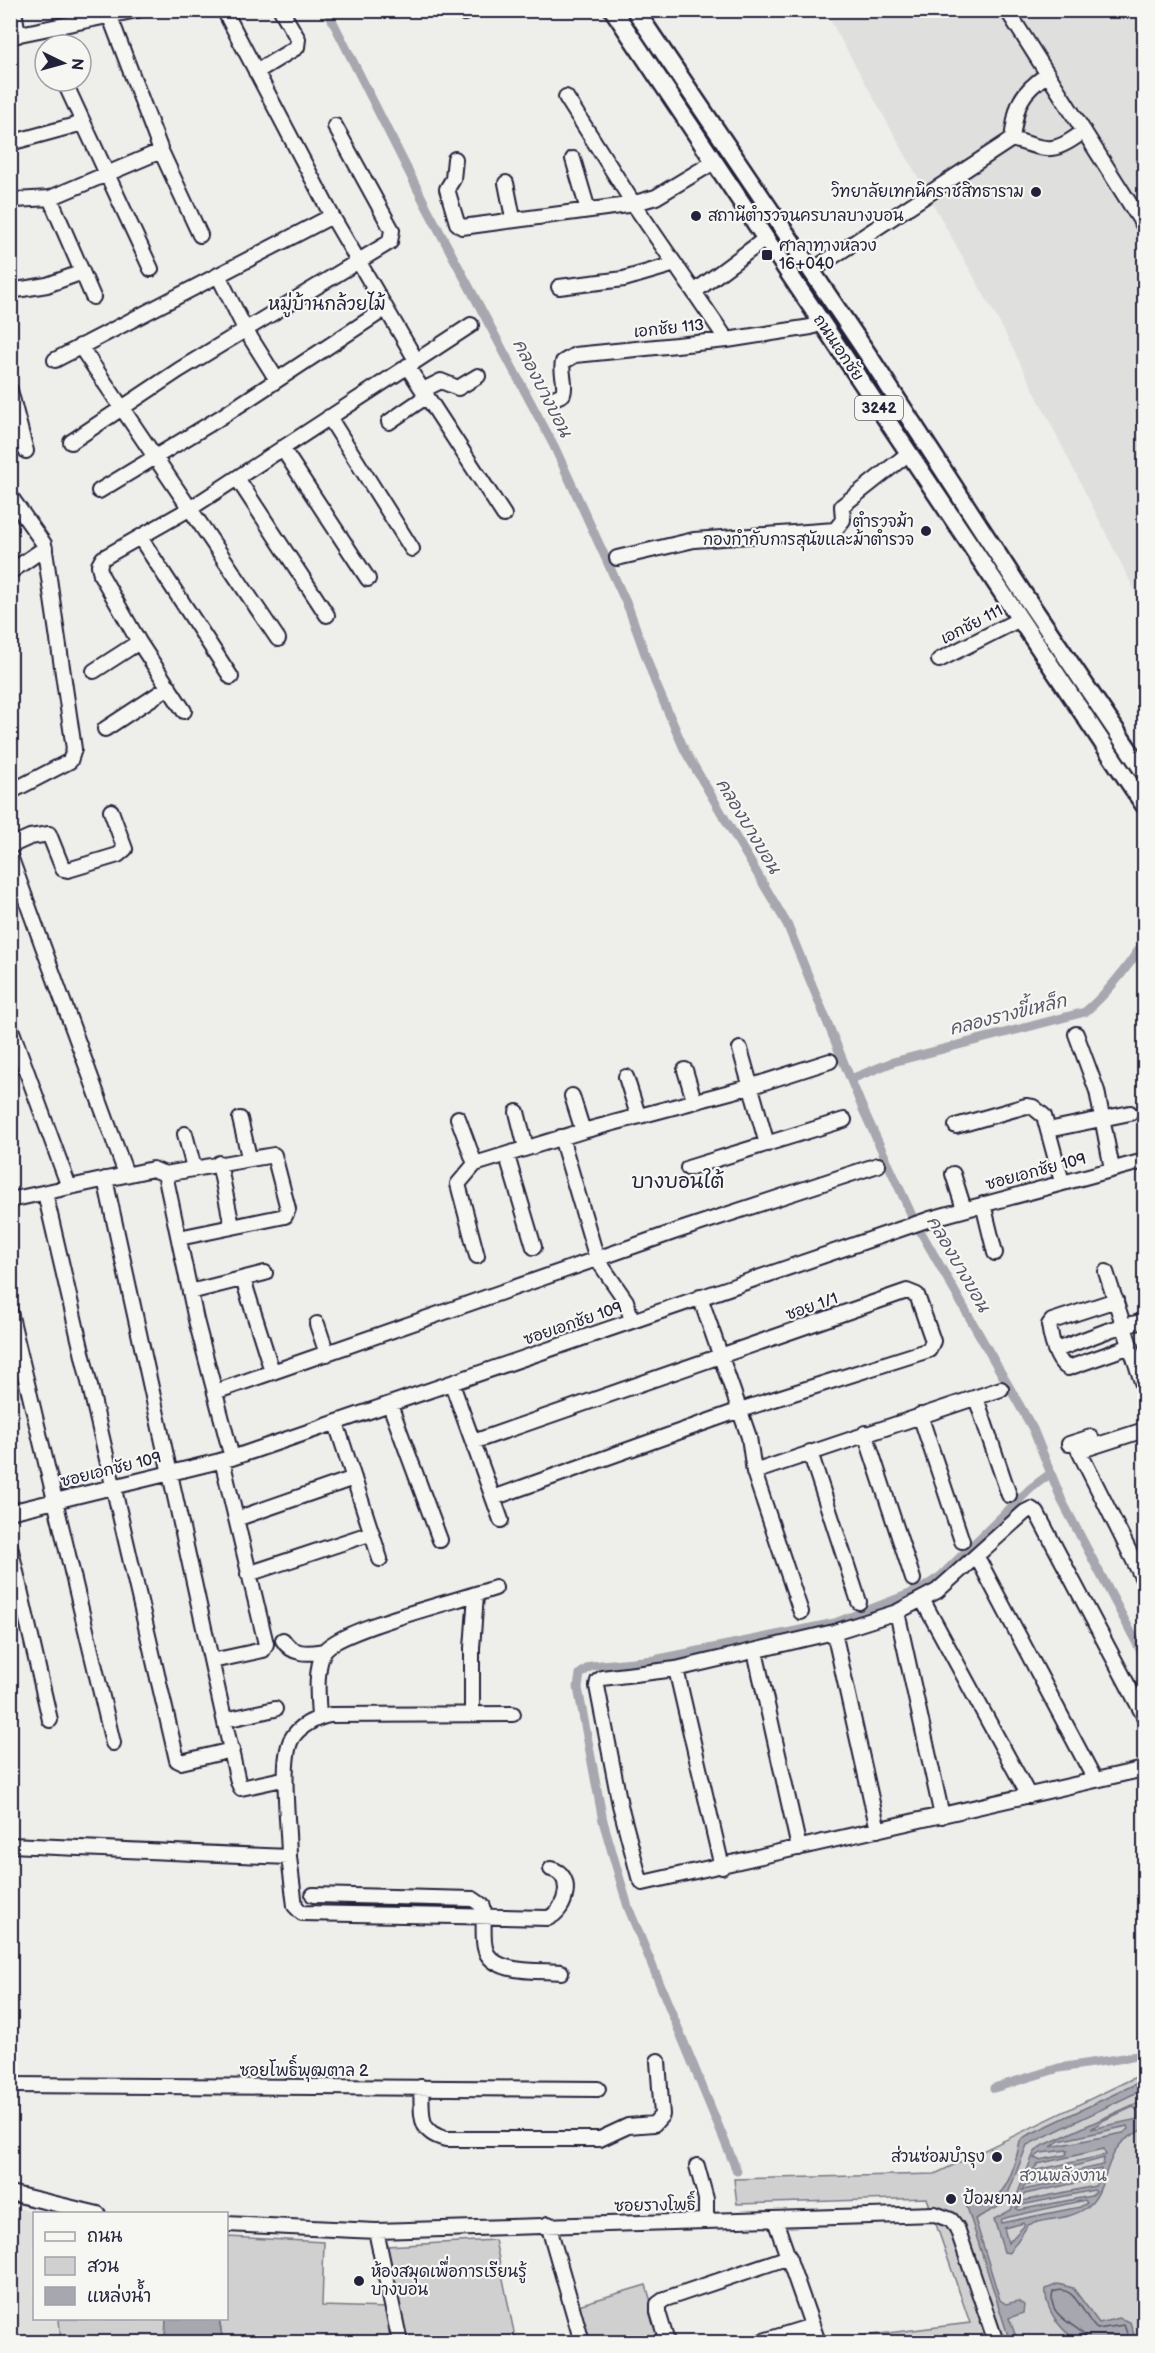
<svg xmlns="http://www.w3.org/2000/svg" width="1155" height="2353" viewBox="0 0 1155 2353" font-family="'Balsamiq Sans','Playpen Sans Thai',sans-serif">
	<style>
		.built { fill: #dfdfde }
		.green { fill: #d0d0d1; stroke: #797986; stroke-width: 1.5 }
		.water { fill: #a7a7af; stroke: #727281; stroke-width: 1.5; fill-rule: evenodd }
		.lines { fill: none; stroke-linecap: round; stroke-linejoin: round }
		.shore { stroke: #575769; stroke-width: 1.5 }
		.canal { stroke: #a7a7af; stroke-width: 9 }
		.minor-casing { stroke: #22223b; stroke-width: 18 }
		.major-casing { stroke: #22223b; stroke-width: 21 }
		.minor { stroke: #f6f6f2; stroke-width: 14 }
		.major { stroke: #f6f6f2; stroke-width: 16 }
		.poi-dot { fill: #22223b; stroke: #f6f6f2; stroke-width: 2 }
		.labels { text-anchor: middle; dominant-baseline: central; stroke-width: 4.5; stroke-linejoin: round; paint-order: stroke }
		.shield { fill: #f6f6f2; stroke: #626272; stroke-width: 1.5 }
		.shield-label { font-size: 15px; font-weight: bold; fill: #22223b }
		.poi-label { font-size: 16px; fill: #22223b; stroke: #f6f6f2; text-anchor: start }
		.street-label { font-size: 16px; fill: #22223b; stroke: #f6f6f2 }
		.park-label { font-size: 16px; fill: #565668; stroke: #f6f6f2 }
		.neighbourhood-label { font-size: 18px; fill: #22223b; stroke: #f6f6f2 }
		.water-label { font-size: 18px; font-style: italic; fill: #575769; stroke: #f6f6f2 }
		.quarter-label { font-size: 20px; fill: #22223b; stroke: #f6f6f2 }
	</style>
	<rect width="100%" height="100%" fill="#eeeeeb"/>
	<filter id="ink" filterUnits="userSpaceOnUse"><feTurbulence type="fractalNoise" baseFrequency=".0167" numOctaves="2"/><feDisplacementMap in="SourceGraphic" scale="12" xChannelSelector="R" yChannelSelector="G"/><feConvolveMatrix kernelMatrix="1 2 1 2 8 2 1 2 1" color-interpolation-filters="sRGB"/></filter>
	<g filter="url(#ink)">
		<path class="built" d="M 825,11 L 1144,11 L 1144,609 L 1003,329 Z
			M 10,2207 L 46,2213 L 34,2214 L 34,2318 L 59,2319 L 61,2342 L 11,2342 Z"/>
		<path class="green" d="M 1144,2073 L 1144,2342 L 830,2342 L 829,2340 L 970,2323 L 927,2198 L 737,2204 L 734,2179 L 935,2174 Z
			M 227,2237 L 324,2242 L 322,2306 L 387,2308 L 394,2342 L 223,2342 L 219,2319 L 226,2318 Z
			M 495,2240 L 516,2342 L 407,2342 L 387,2246 Z
			M 646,2285 L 663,2342 L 586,2342 L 575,2306 Z
			M 59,2319 L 166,2319 L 165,2342 L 61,2342 Z"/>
		<path class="water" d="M 1144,2080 L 1144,2089 L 1027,2145 L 1004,2204 L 975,2219 L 1000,2300 L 1006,2304 L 1018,2301 L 1024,2305 L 1023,2313 L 1009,2318 L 1018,2342 L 1010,2342 L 967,2207 C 973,2200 985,2200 994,2197 C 1009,2191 1017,2156 1020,2141 L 1026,2136 Z
			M 1137,2103 L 1144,2119 L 1144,2128 C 1135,2135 1125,2137 1118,2147 C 1104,2165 1105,2194 1086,2208 C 1069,2220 1046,2218 1028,2225 L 1009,2253 L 1004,2252 L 994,2219 L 1011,2210 L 1034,2153 L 1040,2147 ZM 1133,2107 L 1138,2111 L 1138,2119 L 1091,2129 L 1104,2120 ZM 1128,2126 L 1129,2129 L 1123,2133 L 1051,2147 L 1059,2141 ZM 1104,2149 L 1106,2155 L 1032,2171 L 1038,2164 ZM 1068,2150 L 1066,2155 L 1039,2160 L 1034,2158 L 1041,2153 ZM 1104,2158 L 1103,2165 L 1032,2181 L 1028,2179 ZM 1101,2169 L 1100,2175 L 1022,2190 L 1024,2186 ZM 1099,2178 L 1095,2186 L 1022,2201 L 1020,2199 L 1025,2194 ZM 1094,2190 L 1096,2192 L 1091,2196 L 1019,2210 L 1016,2208 L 1022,2205 ZM 1085,2200 L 1087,2203 L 1080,2207 L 1001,2223 L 1002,2219 L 1009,2217 ZM 1024,2223 L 1024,2226 L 1008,2243 L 1004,2228 Z
			M 1058,2284 L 1073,2288 L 1099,2323 L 1119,2318 L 1130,2322 L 1135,2338 L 1139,2342 C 1122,2343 1103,2345 1086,2342 C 1065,2339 1044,2310 1046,2289 Z
			M 166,2319 L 219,2319 L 223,2342 L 165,2342 Z"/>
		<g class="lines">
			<path class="shore" d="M 1087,2342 C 1085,2325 1045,2320 1053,2292 C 1076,2282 1083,2318 1097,2329 L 1124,2325 L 1130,2342"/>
			<path class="canal" d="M 327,10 L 426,206 L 554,446 L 629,609 L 655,682 L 685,751 L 787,924 L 862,1107 L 914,1220 L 1033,1429 L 1062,1501 L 1144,1657
				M 851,1079 L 893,1062 L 1085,1012 C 1109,992 1127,968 1144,942
				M 994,2088 L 1059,2068 L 1144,2055
				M 737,2171 L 628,1907 L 603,1821 L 578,1688 L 580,1674 L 591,1666 L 654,1660 L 835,1623 L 920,1590 L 941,1576 L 1031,1488 L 1051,1473"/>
			<g class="minor-casing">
				<path id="minor" d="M 14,10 L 18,35
					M 224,10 L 332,216 L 416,360
					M 1007,10 L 1144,226
					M 464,13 L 469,10
					M 110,17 L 161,151 L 200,235
					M 10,36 L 137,10
					M 256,72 L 297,47 L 298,39 L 281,10
					M 64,81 L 151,269
					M 566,97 L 633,203 L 727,340
					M 1012,139 C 1048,150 1053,155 1084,131
					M 10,143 L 83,123
					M 455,159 L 453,179 L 447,189 L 457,223 L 462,227 L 628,205 L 656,197 L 714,162
					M 573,159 L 588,210
					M 506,183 L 513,218
					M 50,198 L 93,297
					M 15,200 L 50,198 L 161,151
					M 811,271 L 1012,139 C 1017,105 1018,94 1048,74
					M 218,275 L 245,329 L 277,380
					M 559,287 L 624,279 L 675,264
					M 10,291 L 47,285 L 80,273
					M 694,292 L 765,239
					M 80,346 L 278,639
					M 55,360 L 332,216
					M 407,366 L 504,515
					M 10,390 L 26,451
					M 423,390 L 441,381 L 458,388 L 478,376
					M 554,398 L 563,394 C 567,383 560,373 563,362 L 575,355 L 727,340 L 811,327 L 822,323
					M 329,417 L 412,549
					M 389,422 L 427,396
					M 71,442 L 179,370 L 390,242 L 392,230 L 335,126
					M 282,448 L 368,579
					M 237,478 L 327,615
					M 99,491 L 218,419 L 385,309
					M 10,496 L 44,544 L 74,749 L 70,761 L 10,792
					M 141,539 L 231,677
					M 617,558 L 694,540 L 835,530 L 843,520 L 842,506 L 909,453
					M 10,572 L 45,548
					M 939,660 L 1020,619
					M 94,671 L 139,642
					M 184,711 L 139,642 L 101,575 L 99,565 L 103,558 L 191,508 L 471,325
					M 105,729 L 169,687
					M 10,846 L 30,837 L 49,834 L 63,869 L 68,870 L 118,855 L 125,849 L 111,811
					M 10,856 L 126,1174
					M 10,1026 L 69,1187
					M 1076,1034 L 1097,1091 L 1112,1169
					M 740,1049 L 767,1144
					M 685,1070 L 694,1100
					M 626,1077 L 638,1115
					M 572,1096 L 583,1131
					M 517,1112 L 526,1148
					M 458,1118 L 475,1164
					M 240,1119 L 249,1157
					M 956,1126 L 1026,1106 L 1033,1107 L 1044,1116 L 1062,1182
					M 1048,1130 L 1130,1113
					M 185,1134 L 194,1168
					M 561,1137 L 597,1259 L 626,1301 L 632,1321
					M 507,1156 L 534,1247
					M 219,1163 L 232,1226
					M 688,1168 L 844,1120
					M 165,1174 L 274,1155 L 288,1209 L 285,1216 L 179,1238
					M 953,1174 L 964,1209
					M 105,1179 L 238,1782 L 241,1788 L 278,1780
					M 45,1193 L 177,1760 L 181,1762 L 232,1750
					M 10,1200 L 153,1169 L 165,1174 L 196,1320 L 232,1458
					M 983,1204 L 995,1253
					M 477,1256 L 458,1184 L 475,1164 L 583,1131 L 749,1087 L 830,1061
					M 1106,1272 L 1144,1388
					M 243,1279 L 272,1371
					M 190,1292 L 265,1273
					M 700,1297 L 749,1437 L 754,1472 L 801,1612
					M 1116,1300 L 1052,1321 L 1049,1325 C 1051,1338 1056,1362 1068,1368 L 1131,1346
					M 10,1312 L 113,1743
					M 317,1324 L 327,1354
					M 1056,1350 L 1112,1329 L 1144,1321
					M 452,1384 L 501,1520
					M 215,1392 L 674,1232 L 878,1165
					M 976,1398 L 1009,1495
					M 390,1405 L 440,1540
					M 920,1415 L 962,1541
					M 336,1423 L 380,1559
					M 1144,1430 L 1079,1451 L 1144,1581
					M 865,1433 L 913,1579
					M 473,1442 L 907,1291 L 917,1295 L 933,1341 L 929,1350 L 740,1410 L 493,1498
					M 1069,1444 L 1091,1437
					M 810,1452 L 859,1602
					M 754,1472 L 1001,1389
					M 10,1512 L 232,1458 L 930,1219 L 1144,1161
					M 236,1519 L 354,1478
					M 10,1546 L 50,1720
					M 977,1557 L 1095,1780
					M 248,1574 L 372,1533
					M 923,1601 L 1029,1796
					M 897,1612 L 942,1816
					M 834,1632 L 878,1830
					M 283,1640 C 292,1655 308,1654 323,1651
					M 755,1651 L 799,1848
					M 212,1661 L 263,1650 L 266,1644 L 222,1460
					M 676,1669 L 722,1867
					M 472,1714 L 472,1648 L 476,1595
					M 1144,1716 L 1037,1513 L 1031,1509 L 1025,1512 L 937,1591 L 897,1612 L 834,1632 L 676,1669 L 602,1678 L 598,1681 L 597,1686 L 620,1805 L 639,1877 L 643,1883 L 1144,1769
					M 319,1718 C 318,1697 315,1673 323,1653 C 333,1630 465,1599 495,1588
					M 225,1720 L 275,1709
					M 10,1845 L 289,1857 L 295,1906 L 302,1913 L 548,1918 C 567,1911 575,1874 551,1869
					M 289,1857 C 289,1829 280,1763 291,1740 C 298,1726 316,1718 330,1715 L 513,1714
					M 313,1895 L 473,1899 L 483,1906 C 485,1920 482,1935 485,1948 C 491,1975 540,1970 561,1972
					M 10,2085 L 598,2089
					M 421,2087 C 423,2113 416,2132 446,2139 L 600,2139 L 628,2126 L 654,2124 L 662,2115 L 658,2061
					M 697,2166 L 706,2199 L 706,2221
					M 10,2193 L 98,2214
					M 775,2220 L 818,2342
					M 226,2224 L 376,2231 L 935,2214 L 951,2220 L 957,2228 L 996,2342
					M 548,2224 L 582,2342
					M 376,2231 L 400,2342
					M 667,2342 L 658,2312 L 658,2304 L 665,2299 L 789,2257
					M 760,2342 L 812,2326"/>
			</g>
			<g class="major-casing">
				<path id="major" d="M 613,10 L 1144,805
					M 635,10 L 867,353 L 1023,593 L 1144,772"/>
			</g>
			<use href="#minor" class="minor"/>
			<use href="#major" class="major"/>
		</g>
	</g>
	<g class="poi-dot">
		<circle cx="1036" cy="192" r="6"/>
		<circle cx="696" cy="216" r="6"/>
		<rect x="761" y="249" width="12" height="12" rx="3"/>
		<circle cx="926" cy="531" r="6"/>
		<circle cx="997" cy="2157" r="6"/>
		<circle cx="951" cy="2199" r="6"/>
		<circle cx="359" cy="2281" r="6"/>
	</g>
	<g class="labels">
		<rect class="shield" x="855" y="396" width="48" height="24" rx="4.5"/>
		<g class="shield-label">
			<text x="879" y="408">3242</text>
		</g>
		<g class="poi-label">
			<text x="1024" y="192" text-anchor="end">วิทยาลัยเทคนิคราชสิทธาราม</text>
			<text x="708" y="216">สถานีตำรวจนครบาลบางบอน</text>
			<text x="779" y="246">ศาลาทางหลวง<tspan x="779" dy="18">16+040</tspan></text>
			<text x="914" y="522" text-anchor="end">ตำรวจม้า<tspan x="914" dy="18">กองกำกับการสุนัขและม้าตำรวจ</tspan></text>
			<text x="985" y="2157" text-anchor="end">ส่วนซ่อมบำรุง</text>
			<text x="963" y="2199">ป้อมยาม</text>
			<text x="371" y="2272">ห้องสมุดเพื่อการเรียนรู้<tspan x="371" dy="18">บางบอน</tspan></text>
		</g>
		<g class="street-label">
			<text transform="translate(669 329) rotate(-6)">เอกชัย 113</text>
			<text transform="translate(838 348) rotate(56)">ถนนเอกชัย</text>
			<text transform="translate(972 625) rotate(-27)">เอกชัย 111</text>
			<text transform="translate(1036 1172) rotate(-15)">ซอยเอกชัย 109</text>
			<text transform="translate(812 1307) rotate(-19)">ซอย 1/1</text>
			<text transform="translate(573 1324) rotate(-19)">ซอยเอกชัย 109</text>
			<text transform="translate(111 1470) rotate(-14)">ซอยเอกชัย 109</text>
			<text x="304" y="2071">ซอยโพธิ์พุฒตาล 2</text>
			<text transform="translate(655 2206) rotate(-1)">ซอยรางโพธิ์</text>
		</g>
		<g class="park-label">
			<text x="1063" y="2176">สวนพลังงาน</text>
		</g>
		<g class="neighbourhood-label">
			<text x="327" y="304">หมู่บ้านกล้วยไม้</text>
		</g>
		<g class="water-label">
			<text transform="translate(542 388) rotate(63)">คลองบางบอน</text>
			<text transform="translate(748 826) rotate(59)">คลองบางบอน</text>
			<text transform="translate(1008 1015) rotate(-14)">คลองรางขี้เหล็ก</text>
			<text transform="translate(958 1264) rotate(60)">คลองบางบอน</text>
		</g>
		<g class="quarter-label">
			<text x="678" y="1182">บางบอนใต้</text>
		</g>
	</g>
	<rect width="1155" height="2353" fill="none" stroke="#f6f6f2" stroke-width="36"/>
	<rect x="18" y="18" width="1119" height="2317" fill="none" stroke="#22223b" stroke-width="2" filter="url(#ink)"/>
	<rect x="33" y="2212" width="195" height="108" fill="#f6f6f2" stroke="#a1a1a9" stroke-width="1.5"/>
	<rect x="45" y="2232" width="30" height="9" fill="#f6f6f2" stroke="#a1a1a9" stroke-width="1.5"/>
	<text x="87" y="2242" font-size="18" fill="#22223b">ถนน</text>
	<rect x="45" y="2257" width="30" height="18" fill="#d0d0d1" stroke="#a1a1a9" stroke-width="1.5"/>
	<text x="87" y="2272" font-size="18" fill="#22223b">สวน</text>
	<rect x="45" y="2287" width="30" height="18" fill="#a7a7af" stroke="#a1a1a9" stroke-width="1.5"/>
	<text x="87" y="2302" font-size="18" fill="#22223b">แหล่งน้ำ</text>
	<g transform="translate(63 63) rotate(95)"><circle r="28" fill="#f6f6f2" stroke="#a1a1a9" stroke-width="1.5"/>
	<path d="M0-4.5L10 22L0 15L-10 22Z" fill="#22223b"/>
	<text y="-9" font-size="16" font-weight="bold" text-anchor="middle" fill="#22223b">N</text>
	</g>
</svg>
